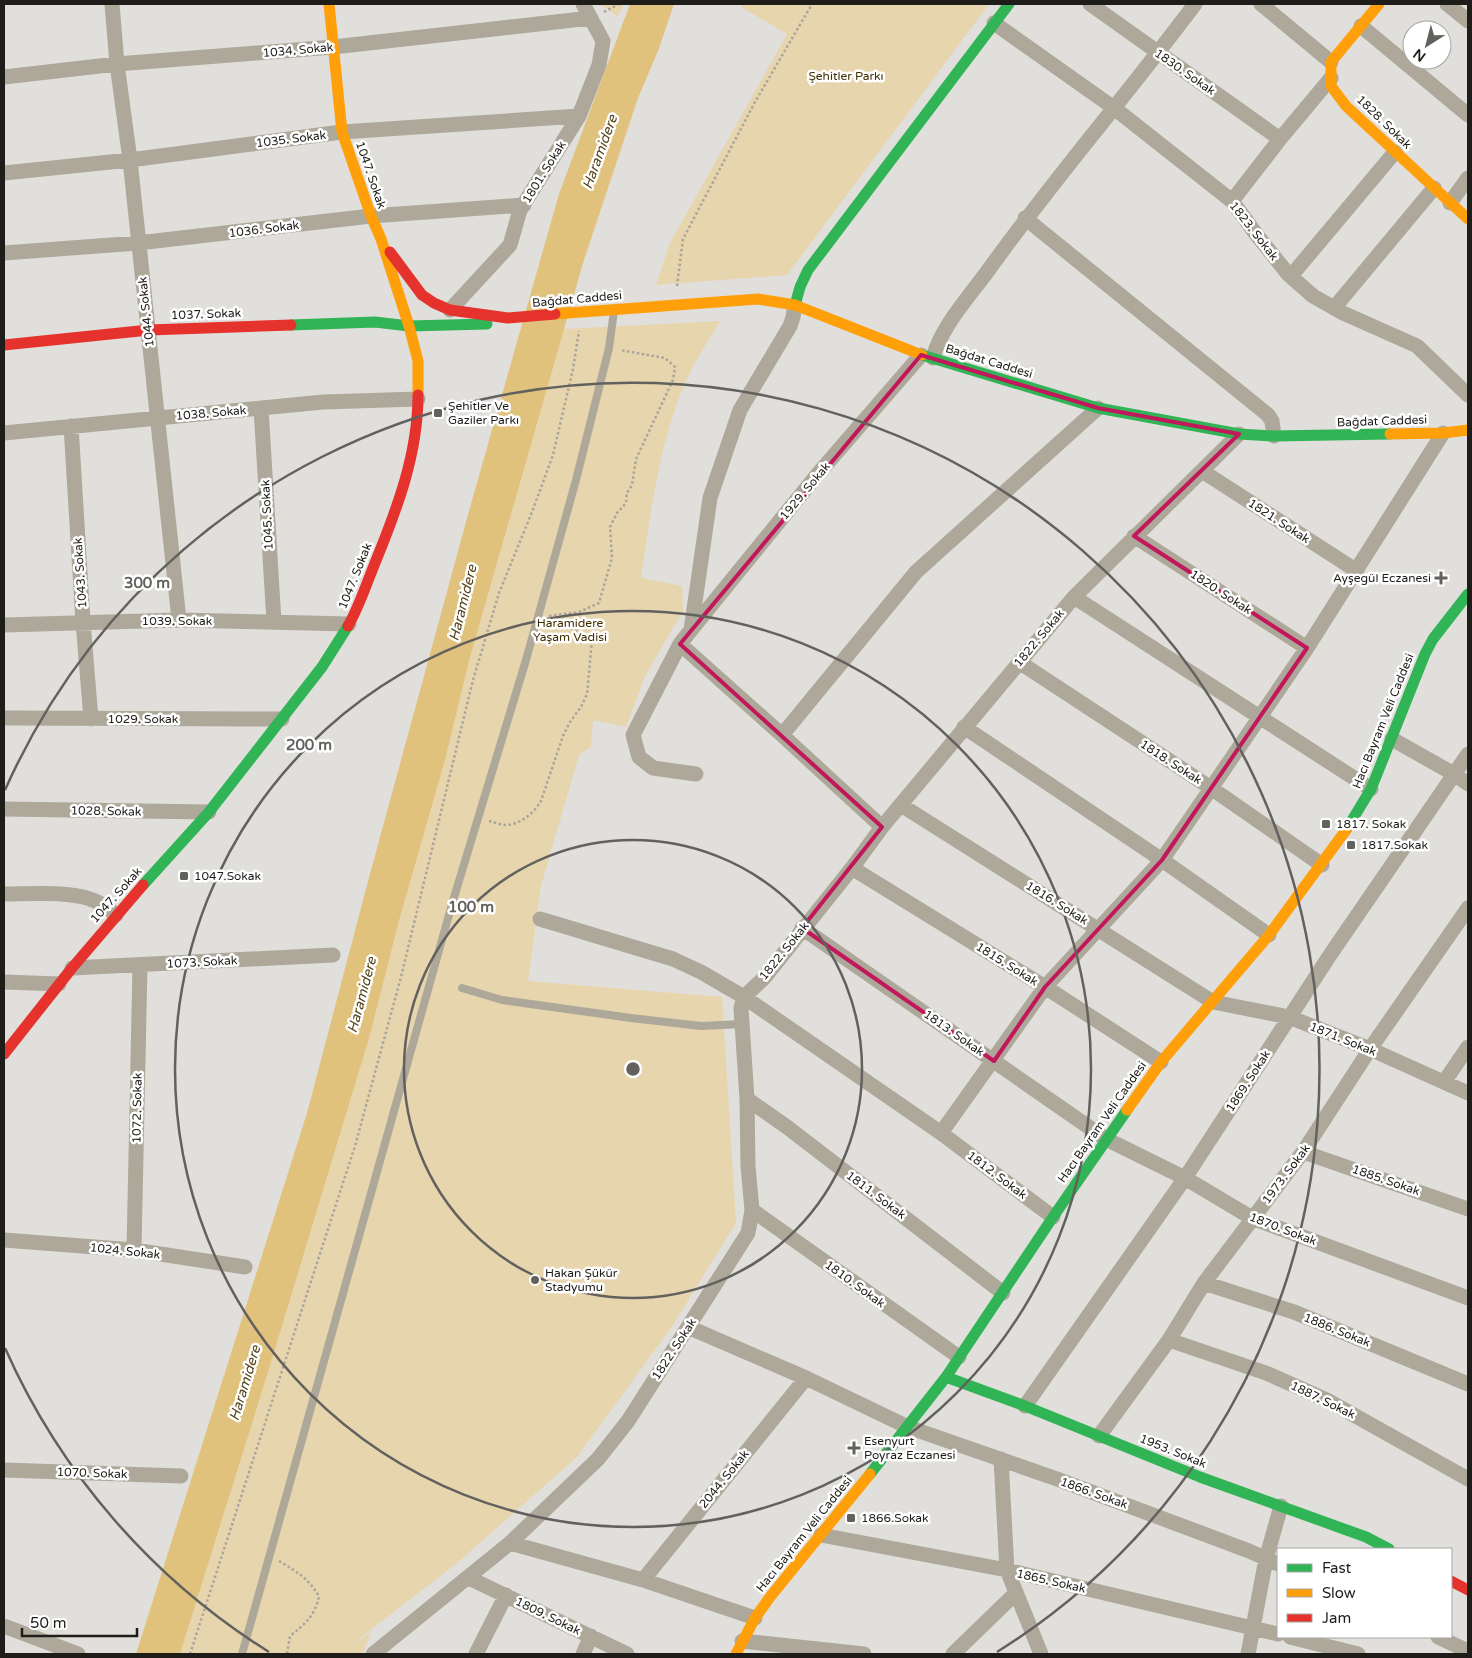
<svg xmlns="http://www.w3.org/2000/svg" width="1472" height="1658" viewBox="0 0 1472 1658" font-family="'Varela Round',sans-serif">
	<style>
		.green { fill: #e7d5ae }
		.water { fill: #e1c27c }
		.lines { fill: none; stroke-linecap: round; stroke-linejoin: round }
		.path { stroke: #a9a59b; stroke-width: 2.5; stroke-dasharray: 2.5 2.5; stroke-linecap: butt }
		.lane { stroke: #ada89a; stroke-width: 8 }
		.street { stroke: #ada89a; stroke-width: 15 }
		.fast { stroke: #30b455; stroke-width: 11 }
		.slow { stroke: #ff9f0a; stroke-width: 11 }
		.jam { stroke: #e5322d; stroke-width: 11 }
		.marked { fill: none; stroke: #c2185b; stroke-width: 4; stroke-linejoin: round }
		.ring { fill: none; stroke: #62615e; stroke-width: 2.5 }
		.poi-dot { fill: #62615e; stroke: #fff; stroke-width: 2 }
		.labels { text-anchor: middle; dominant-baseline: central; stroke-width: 5; stroke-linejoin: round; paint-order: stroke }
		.street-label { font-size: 12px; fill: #1e1d1a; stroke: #fff }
		.park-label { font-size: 12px; fill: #3f2e01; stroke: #fff }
		.poi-label { font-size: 12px; fill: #1e1d1a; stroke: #fff; text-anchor: start }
		.water-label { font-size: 14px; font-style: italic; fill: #56441b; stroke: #fff }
		.centre { fill: #62615e; stroke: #fff; stroke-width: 2.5 }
		.ring-label { font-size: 15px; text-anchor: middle; font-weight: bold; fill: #62615e; stroke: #fff; stroke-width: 5; stroke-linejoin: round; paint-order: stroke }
	</style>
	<rect width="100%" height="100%" fill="#e0dfdb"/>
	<path class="green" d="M 599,4 L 624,4 L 618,16 Z
		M 743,4 L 989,4 L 787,275 L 656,285 L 670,243 L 787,34 L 741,7 Z
		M 720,321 C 709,340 695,360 686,381 C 659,442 651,512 641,578 L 682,586 L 683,611 L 645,676 L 626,727 L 593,720 L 591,747 L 579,755 L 541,886 L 528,981 L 722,997 L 736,1223 L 671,1328 L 577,1457 L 456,1564 L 351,1645 L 371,1632 L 363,1654 L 180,1654 L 269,1369 L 370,1035 L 399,921 L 445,760 L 469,661 L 564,329 Z"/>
	<path class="water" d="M 630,4 L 674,4 L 658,51 L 638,98 L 583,263 L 469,661 L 445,760 L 399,921 L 370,1035 L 269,1369 L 180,1654 L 136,1654 L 307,1113 L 371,870 L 469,511 L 559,194 Z"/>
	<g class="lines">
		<path class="path" d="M 604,12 L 619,4
			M 677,286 L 683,239 L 755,102 L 812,4
			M 549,616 L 579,612 L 599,603 L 612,558 L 610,527 L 617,513 L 626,503 L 627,493 L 632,485 L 636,459 L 673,380 L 675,367 L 665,358 L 620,350
			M 489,821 C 494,822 500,825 505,825 C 520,825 534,813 541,801 L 563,736 L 570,722 L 581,707 L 587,694 L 592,640 L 552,617
			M 279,1561 C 296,1571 309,1579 319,1596 C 315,1616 305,1624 290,1636 L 287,1654
			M 190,1654 L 355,1146 L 401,977 L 473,680 L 499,593 L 532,512 L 553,455 L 573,369 L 579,331"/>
		<path class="lane" d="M 462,988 L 502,1000 L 631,1018 L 701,1026 L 742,1024
			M 242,1654 L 452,904 L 526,660 L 576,480 L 609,348 L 614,311"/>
		<path class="street" d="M 112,4 L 117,64 L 130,160 L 179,620
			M 1090,4 L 1280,139
			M 1261,4 L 1331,62
			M 1447,4 L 1468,21
			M 994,23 L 1114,108 L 1232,201 L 1256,234 L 1288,274 L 1313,296 L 1343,313 L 1417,346 L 1468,395
			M 1361,26 L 1468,115
			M 4,77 L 117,64 L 333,47 L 591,18
			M 4,173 L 130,160 L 342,132 L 579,116
			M 1232,201 L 1280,139 L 1331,78
			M 1450,203 L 1468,178
			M 1025,218 L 1268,415 L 1272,421 L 1274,436
			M 4,253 L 138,243 L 371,216 L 524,205
			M 1291,276 L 1395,152
			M 1334,308 L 1434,188
			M 450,310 L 510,245 L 520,210 L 579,116 L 599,65 L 603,41 L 583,4
			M 933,358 C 941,327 968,298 987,272 C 1053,180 1127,95 1195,4
			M 261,408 L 274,622
			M 71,426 L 83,622 L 91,719
			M 4,433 L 323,402 L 418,399
			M 1202,471 L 1357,571
			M 1134,536 L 1307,648
			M 1074,597 L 1371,789
			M 4,625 L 179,620 L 349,624
			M 691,630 L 817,475 L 921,355
			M 680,644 L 782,735 L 882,827
			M 1019,662 L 1211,788 L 1322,865
			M 4,718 L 282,719
			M 964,727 L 1162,860 L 1269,935
			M 782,735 L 916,572 L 1098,408
			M 1392,739 L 1454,774 L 1468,784
			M 696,774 L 653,768 L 639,757 L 633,735 L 680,644 L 691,630 L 710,498 L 740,410 L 790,326 L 793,317 L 795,305
			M 901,805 L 1213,1002 L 1289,1017 L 1370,1049 L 1468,1093
			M 4,809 L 209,812
			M 852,868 L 1045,987 L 1161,1062
			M 4,894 C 28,894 67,891 90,899 C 100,902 108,908 116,915
			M 540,919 L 673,959 L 701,972 L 744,997 L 941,1133 L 1045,987 L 1162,860 L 1307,648 L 1443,433
			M 802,928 L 1106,1139 L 1185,1178 L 1252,1218 L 1468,1298
			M 72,968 L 333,955
			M 4,982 L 59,984
			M 1444,1082 L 1468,1047
			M 747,1099 L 787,1127 L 1003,1293
			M 941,1133 L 1053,1217
			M 1303,1152 L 1468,1209
			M 752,1210 L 959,1357
			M 4,1240 L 134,1250 L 245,1267
			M 134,1250 L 140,965
			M 1204,1283 L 1294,1312 L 1468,1384
			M 688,1327 L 806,1378 L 908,1427 L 1057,1479 L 1249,1551 L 1278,1564
			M 1169,1340 L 1266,1373 L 1327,1400 L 1468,1479
			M 1025,1406 L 1185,1178 L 1330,955 L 1468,754
			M 1099,1436 L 1169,1340 L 1204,1283 L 1303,1152 L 1370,1049 L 1468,908
			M 1001,1459 L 1007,1570 L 1041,1654
			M 4,1470 L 181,1476
			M 821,1535 L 1007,1570 L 1278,1634
			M 510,1543 L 643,1580 L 755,1618
			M 469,1578 L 627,1654
			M 643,1580 L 806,1378
			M 4,1626 L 78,1654
			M 1290,1637 L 1358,1654
			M 1438,1637 L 1468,1651
			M 742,1641 L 864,1654
			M 373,1654 L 510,1543 L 598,1459 L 628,1421 L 748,1233 L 752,1210 L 748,1166 L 747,1099 L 741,1008 L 744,997 L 764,978 L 852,868 L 882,827 L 1074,597 L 1239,434
			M 476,1654 L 506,1595
			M 583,1654 L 591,1636
			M 953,1654 L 1016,1593
			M 1248,1654 L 1266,1559 L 1281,1506"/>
		<path class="fast" d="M 795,305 L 800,287 L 808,270 L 1009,4
			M 291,325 L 375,322 L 409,326 L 487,324
			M 922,355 L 1098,408 L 1239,434 L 1274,436 L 1390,434
			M 1346,830 L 1371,789 L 1425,654 L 1433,639 L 1468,594
			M 143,885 L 209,812 L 322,667 L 348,626
			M 946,1377 L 1025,1406 L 1200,1477 L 1366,1537 L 1389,1549
			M 870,1474 L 946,1377 L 1053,1217 L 1127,1110"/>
		<path class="slow" d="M 329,4 L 342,132 L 371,216 L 381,239 L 409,326 L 418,361 L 418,395
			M 1379,4 L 1331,62 L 1331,86 L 1346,106 L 1468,219
			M 555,314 L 758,299 L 795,305 L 922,355
			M 1390,434 L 1443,433 L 1468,430
			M 1127,1110 L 1161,1062 L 1269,935 L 1346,830
			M 736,1654 L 755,1618 L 770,1597 L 870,1474"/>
		<path class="jam" d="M 390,252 L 422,295 L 434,303 L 450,310 L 508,318 L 555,314
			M 4,345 L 149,330 L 291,325
			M 348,626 C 359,607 366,585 375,563 C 397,509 418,454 418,395
			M 4,1054 L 72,968 L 143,885
			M 1451,1581 L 1468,1590"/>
	</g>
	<path class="marked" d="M 921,355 L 1098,408 L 1239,434 L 1134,536 L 1307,648 L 1162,860 L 1045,987 L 994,1061 L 802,928 L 882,827 L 680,644 Z"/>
	<g class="ring">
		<circle cx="633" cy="1069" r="229"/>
		<circle cx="633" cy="1069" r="458"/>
		<path d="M269 1652A687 687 0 0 1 5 1348M5 790A687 687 0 1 1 997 1652"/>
	</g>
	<g class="poi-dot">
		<rect x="433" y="408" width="10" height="10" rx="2.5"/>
		<path d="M1438.5 570.5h5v5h5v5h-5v5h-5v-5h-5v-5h5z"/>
		<rect x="1321" y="819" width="10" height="10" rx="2.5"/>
		<rect x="1346" y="840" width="10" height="10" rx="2.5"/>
		<rect x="179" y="871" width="10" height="10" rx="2.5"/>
		<circle cx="535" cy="1280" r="5"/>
		<path d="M851.5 1440.5h5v5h5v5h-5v5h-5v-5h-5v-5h5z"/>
		<rect x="846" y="1513" width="10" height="10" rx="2.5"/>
	</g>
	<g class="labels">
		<g class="street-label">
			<text transform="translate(298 50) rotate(-5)">1034. Sokak</text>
			<text transform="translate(1185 72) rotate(35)">1830. Sokak</text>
			<text transform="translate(1384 122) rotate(44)">1828. Sokak</text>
			<text transform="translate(291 139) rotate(-7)">1035. Sokak</text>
			<text transform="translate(544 172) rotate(-58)">1801. Sokak</text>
			<text transform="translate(371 175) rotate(71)">1047. Sokak</text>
			<text transform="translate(264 229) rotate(-7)">1036. Sokak</text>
			<text transform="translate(1254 231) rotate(52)">1823. Sokak</text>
			<text transform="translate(577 299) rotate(-5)">Bağdat Caddesi</text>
			<text transform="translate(146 312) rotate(-96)">1044. Sokak</text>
			<text transform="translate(206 314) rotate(-2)">1037. Sokak</text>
			<text transform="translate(989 361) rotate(17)">Bağdat Caddesi</text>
			<text transform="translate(211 413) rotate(-5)">1038. Sokak</text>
			<text transform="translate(1382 421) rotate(-2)">Bağdat Caddesi</text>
			<text transform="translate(805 491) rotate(-50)">1929. Sokak</text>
			<text transform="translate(267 515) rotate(-93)">1045. Sokak</text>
			<text transform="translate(1279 521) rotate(33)">1821. Sokak</text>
			<text transform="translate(80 573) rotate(-94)">1043. Sokak</text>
			<text transform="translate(355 576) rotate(-68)">1047. Sokak</text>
			<text transform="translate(1221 592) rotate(33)">1820. Sokak</text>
			<text x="177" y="621">1039. Sokak</text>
			<text transform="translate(1039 638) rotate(-50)">1822. Sokak</text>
			<text x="143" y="719">1029. Sokak</text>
			<text transform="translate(1383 721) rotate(-68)">Hacı Bayram Veli Caddesi</text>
			<text transform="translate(1171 762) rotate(33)">1818. Sokak</text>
			<text transform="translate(106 811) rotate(1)">1028. Sokak</text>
			<text transform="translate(116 895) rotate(-48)">1047. Sokak</text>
			<text transform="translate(1057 903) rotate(32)">1816. Sokak</text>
			<text transform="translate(784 951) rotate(-51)">1822. Sokak</text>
			<text transform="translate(202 962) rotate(-3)">1073. Sokak</text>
			<text transform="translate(1007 964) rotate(32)">1815. Sokak</text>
			<text transform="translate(954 1033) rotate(35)">1813. Sokak</text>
			<text transform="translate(1343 1039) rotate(22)">1871. Sokak</text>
			<text transform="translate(1248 1081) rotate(-57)">1869. Sokak</text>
			<text transform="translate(137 1108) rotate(-89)">1072. Sokak</text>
			<text transform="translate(1102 1122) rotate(-55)">Hacı Bayram Veli Caddesi</text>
			<text transform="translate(1286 1174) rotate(-53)">1973. Sokak</text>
			<text transform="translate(997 1175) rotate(37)">1812. Sokak</text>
			<text transform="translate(1386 1180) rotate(19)">1885. Sokak</text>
			<text transform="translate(876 1195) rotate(37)">1811. Sokak</text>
			<text transform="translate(1283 1229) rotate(21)">1870. Sokak</text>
			<text transform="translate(125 1251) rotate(6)">1024. Sokak</text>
			<text transform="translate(855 1284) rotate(36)">1810. Sokak</text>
			<text transform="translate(1337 1330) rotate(22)">1886. Sokak</text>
			<text transform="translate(674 1349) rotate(-57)">1822. Sokak</text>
			<text transform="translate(1323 1400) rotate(26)">1887. Sokak</text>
			<text transform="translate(1173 1451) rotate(22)">1953. Sokak</text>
			<text transform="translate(92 1473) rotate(2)">1070. Sokak</text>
			<text transform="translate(724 1479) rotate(-51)">2044. Sokak</text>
			<text transform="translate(1094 1493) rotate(20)">1866. Sokak</text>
			<text transform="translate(804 1534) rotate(-51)">Hacı Bayram Veli Caddesi</text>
			<text transform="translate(1051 1581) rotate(13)">1865. Sokak</text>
			<text transform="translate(548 1616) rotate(26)">1809. Sokak</text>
		</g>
		<g class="park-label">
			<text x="846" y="76">Şehitler Parkı</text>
			<text x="570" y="623">Haramidere<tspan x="570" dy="14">Yaşam Vadisi</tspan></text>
		</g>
		<g class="poi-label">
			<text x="448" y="406">Şehitler Ve<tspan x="448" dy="14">Gaziler Parkı</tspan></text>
			<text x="1431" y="578" text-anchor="end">Ayşegül Eczanesi</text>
			<text x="1336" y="824">1817. Sokak</text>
			<text x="1361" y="845">1817.Sokak</text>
			<text x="194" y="876">1047.Sokak</text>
			<text x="545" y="1273">Hakan Şükür<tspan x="545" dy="14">Stadyumu</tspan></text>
			<text x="864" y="1441">Esenyurt<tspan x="864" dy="14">Poyraz Eczanesi</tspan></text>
			<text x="861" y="1518">1866.Sokak</text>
		</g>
		<g class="water-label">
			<text transform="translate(600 152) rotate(-70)">Haramidere</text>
			<text transform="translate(463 603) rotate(-76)">Haramidere</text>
			<text transform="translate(362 995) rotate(-75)">Haramidere</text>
			<text transform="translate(245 1383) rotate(-73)">Haramidere</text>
		</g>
	</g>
	<circle cx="633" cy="1069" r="8" class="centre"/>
	<g class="ring-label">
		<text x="147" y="588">300 m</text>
		<text x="309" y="750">200 m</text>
		<text x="471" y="912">100 m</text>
	</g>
	<rect width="1472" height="1658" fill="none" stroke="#1e1d1a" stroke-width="10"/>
	<rect x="1277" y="1548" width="175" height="90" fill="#ffffff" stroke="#a5a5a3"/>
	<rect x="1287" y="1564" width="25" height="8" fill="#30b455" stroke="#a5a5a3"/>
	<text x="1322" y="1573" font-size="15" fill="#1e1d1a">Fast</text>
	<rect x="1287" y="1589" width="25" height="8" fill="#ff9f0a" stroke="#a5a5a3"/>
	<text x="1322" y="1598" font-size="15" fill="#1e1d1a">Slow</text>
	<rect x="1287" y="1614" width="25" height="8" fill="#e5322d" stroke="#a5a5a3"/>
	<text x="1322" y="1623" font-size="15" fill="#1e1d1a">Jam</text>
	<g transform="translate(1427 45) rotate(216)"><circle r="24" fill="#ffffff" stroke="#a5a5a3"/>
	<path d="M0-4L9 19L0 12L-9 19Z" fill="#62615e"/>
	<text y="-8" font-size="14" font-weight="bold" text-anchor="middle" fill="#1e1d1a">N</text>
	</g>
	<path d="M22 1628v8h115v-8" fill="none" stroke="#1e1d1a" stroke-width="2.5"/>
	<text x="30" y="1628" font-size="15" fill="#1e1d1a" stroke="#ffffff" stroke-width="4" paint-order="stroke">50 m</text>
</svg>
